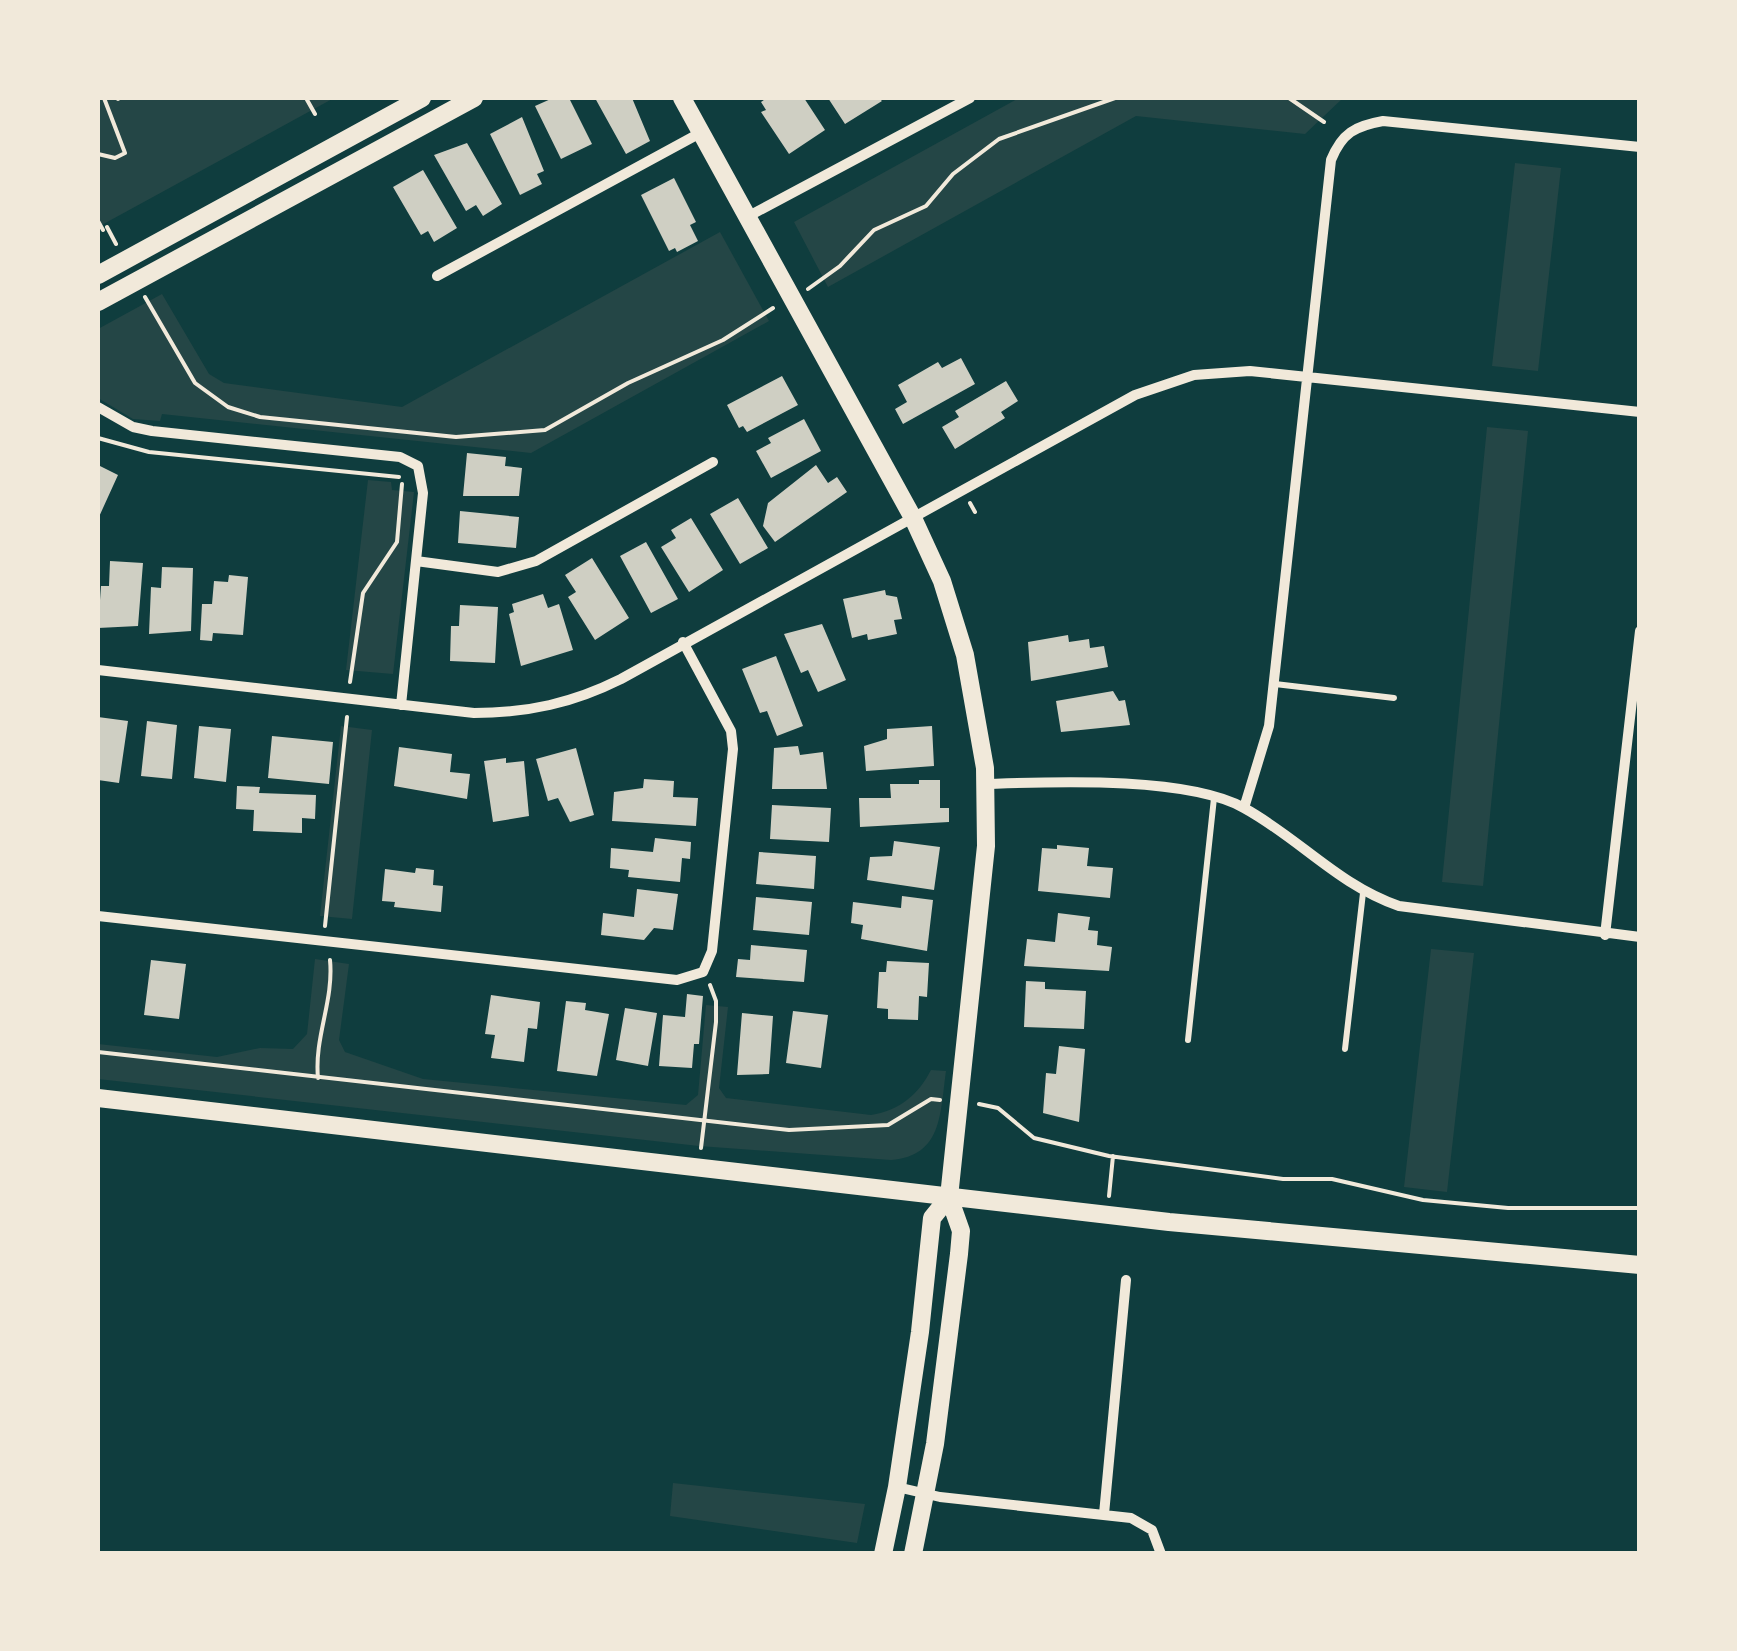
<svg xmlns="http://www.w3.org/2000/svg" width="1737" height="1651" font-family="Poppins,sans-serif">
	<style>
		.green { fill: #244646 }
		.building { fill: #cfcfc3 }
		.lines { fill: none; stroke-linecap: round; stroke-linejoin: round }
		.path { stroke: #f1e9da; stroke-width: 4 }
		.service { stroke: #f1e9da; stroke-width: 6 }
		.minor { stroke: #f1e9da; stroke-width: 10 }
		.tertiary { stroke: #f1e9da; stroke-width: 18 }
		.secondary { stroke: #f1e9da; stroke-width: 18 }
	</style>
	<rect width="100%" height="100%" fill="#0f3d3e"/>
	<path class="green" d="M98,98H334L98,227Z
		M1019,98H1343L1305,134L1136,116L828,287L794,222Z
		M1515,163L1561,168L1538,371L1492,366Z
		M720,232L769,321L531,453L162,414L160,421L133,419L98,398V329L162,294L209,374L224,383L402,407Z
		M1487,427L1528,431L1483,886L1442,882Z
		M368,480L391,482L392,490L414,492L393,674L346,670Z
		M341,726L372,730L352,919L320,916Z
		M1431,949L1474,953L1447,1192L1404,1187Z
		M315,959L349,964L339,1040L345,1052L423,1079L686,1105L698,1095L706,1005L728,1007L719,1088L726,1098L871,1115C900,1110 918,1095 931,1070L946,1071C940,1112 943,1156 891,1160L699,1146L98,1079V1044L217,1057L260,1048L293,1049L307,1034Z
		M673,1483L865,1504L857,1543L670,1516Z"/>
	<path class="building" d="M553,98H569L592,144L561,159L535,106Z
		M595,98H632L650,141L626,154Z
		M767,98H804L825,130L789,154L761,112L766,110L761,102Z
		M828,98H879L882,101L845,124Z
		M522,117L544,171L537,174L542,184L520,195L490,134Z
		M467,143L502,204L483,216L476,205L466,211L434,155Z
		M423,170L457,228L434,242L428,231L421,235L393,187Z
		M674,178L696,222L690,225L698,241L677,252L675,248L669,251L641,195Z
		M961,358L975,384L903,424L895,409L907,402L898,385L938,362L942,368Z
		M782,376L798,405L747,432L743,426L739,428L727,405Z
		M1006,381L1018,401L1001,412L1005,418L955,449L942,427L959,417L955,411Z
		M804,419L821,451L771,478L756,451L771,443L768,438Z
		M467,453L506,457L505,466L522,468L519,496H463Z
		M98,465L118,475L98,519Z
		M816,465L828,483L837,477L847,492L775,542L763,526L768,503Z
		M738,498L768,548L740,564L710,514Z
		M460,511L519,517L516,548L458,543Z
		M691,518L723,570L689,592L661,547L676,538L671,530Z
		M646,542L678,599L651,613L620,556Z
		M592,558L629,618L595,640L568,597L576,592L565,575Z
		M110,561L143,563L138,626L98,628L101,586H109Z
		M162,567L193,568L191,631L149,634L151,587L161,588Z
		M229,575L248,577L243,635L213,633L212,641L200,640L202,604H212L214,581L228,582Z
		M885,590L886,595L897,597L902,619L894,620L897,634L868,640L867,634L852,638L843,599Z
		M543,594L548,608L559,604L573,650L521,666L509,614L514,612L512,604Z
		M460,605L498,607L495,663L450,661L451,626H459Z
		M822,624L846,680L818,692L808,670L801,673L784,634Z
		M1068,635L1069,642L1089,639L1090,648L1104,646L1108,667L1031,681L1028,642Z
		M776,656L803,726L777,736L767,711L760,713L742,669Z
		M1113,691L1119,701L1125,700L1130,725L1061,732L1056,701Z
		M98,717L128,721L119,783L98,780Z
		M147,721L177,725L172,779L141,776Z
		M199,726L231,729L226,782L194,778Z
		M932,726L934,766L866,771L864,746L887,739V729Z
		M272,736L333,742L329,784L268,778Z
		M798,746L800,755L823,752L827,789H772L774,748Z
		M399,747L452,754L450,772L470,774L467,799L394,786Z
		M576,748L594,815L570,822L558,798L548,801L536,759Z
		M506,758V763L524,761L529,816L493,822L484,761Z
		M644,779L674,781L673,797L698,798L696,826L612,821L614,792L643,788Z
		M919,780H940V808H949V822L860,827L859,798H891L890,784H919Z
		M237,786L260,787L259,793L316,795L315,819L302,818V833L253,831L254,810L236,809Z
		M772,805L831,808L829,842L770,839Z
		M655,838L691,842L690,859L682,858L680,882L628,877L629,870L610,868L611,848L653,852Z
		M894,841L940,847L934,890L867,880L870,857L892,856Z
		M1057,845L1089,848L1087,866L1113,868L1110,898L1038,891L1042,848L1057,849Z
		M759,852L816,856L814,889L756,884Z
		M416,868L434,870L433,885L443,886L441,912L394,907L395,902L382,901L385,869L415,873Z
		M637,889L678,894L673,930L654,928L644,940L601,935L603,913L634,917Z
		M902,896L933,900L927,951L861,939L863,925L851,923L853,902L901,908Z
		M756,897L812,902L809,935L753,930Z
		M1058,913L1090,917L1088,930L1098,931L1097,945L1112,947L1109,971L1024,966L1027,939L1055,942Z
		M751,945L807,950L804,982L736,977L738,959L750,960Z
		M151,960L186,964L179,1019L144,1015Z
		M887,961L929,963L927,997L919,996L918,1020L888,1019V1009L877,1008L879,972H886Z
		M1026,981L1045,982V989L1086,991L1084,1029L1024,1027Z
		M687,994L703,996L699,1044H694L692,1068L659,1066L663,1015L685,1017Z
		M491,995L540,1002L537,1029L528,1028L524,1062L491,1058L495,1035L485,1034Z
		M566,1001L586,1003L585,1010L609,1014L597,1076L557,1071Z
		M625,1008L657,1013L648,1066L616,1060Z
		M793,1011L828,1015L821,1068L786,1063Z
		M742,1013L773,1016L769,1074L737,1075Z
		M1059,1046L1085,1049L1079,1122L1043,1113L1046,1073L1056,1074Z"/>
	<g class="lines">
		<path class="path" d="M118,98V99
			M306,98L315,114
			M1289,98L1324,122
			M98,154L115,158L125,153L104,98
			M98,221L103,230
			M107,227L116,244
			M808,289L840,266L874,230L926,206L953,174L999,139L1115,98
			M145,297L195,383L228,407L260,417L456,437L545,430L628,383L723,340L773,308
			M98,438L149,452L399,477
			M970,503L975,512
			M350,682L363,593L397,542L402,484
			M325,926L347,717
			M98,1052L789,1130L888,1125L931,1099L940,1100
			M318,1078C314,1037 334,1001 330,960
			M979,1104L998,1108L1034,1138L1109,1156L1283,1179H1332L1423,1200L1508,1208H1640
			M701,1148L716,1022V1001L710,985
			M1109,1196L1113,1156"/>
		<path class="service" d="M1275,684L1394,698
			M1188,1040L1214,798
			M1345,1049L1363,893"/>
		<path class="minor" d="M747,217L970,98
			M437,276L702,132
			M98,407L133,427L152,431L400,457L418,466L423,493L401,705
			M416,561L498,572L536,561L713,462
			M98,670L474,713C528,713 573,703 621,679L1135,395L1194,375L1250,371L1640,412
			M986,784C1052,782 1186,776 1244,808C1299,838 1338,885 1399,906L1640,937
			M1244,808L1269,726L1331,160C1342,133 1355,126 1383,121L1640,147
			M98,916L677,980L703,972L712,951L733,749L731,731L683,642
			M1605,935L1640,631
			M897,1487L940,1497L1131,1518L1152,1530L1161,1554
			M1104,1514L1126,1280"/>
		<path class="tertiary" d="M682,98L913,518L942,581L965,655L985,768L986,846L949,1197L961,1231L959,1254L935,1444L913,1554
			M98,275L422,98
			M98,302L474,98
			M883,1554L897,1487L920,1332L932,1218L949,1197"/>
		<path class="secondary" d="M98,1098L1169,1222L1640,1265"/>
	</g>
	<rect width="1737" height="1651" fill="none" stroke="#f1e9da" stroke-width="200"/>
</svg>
